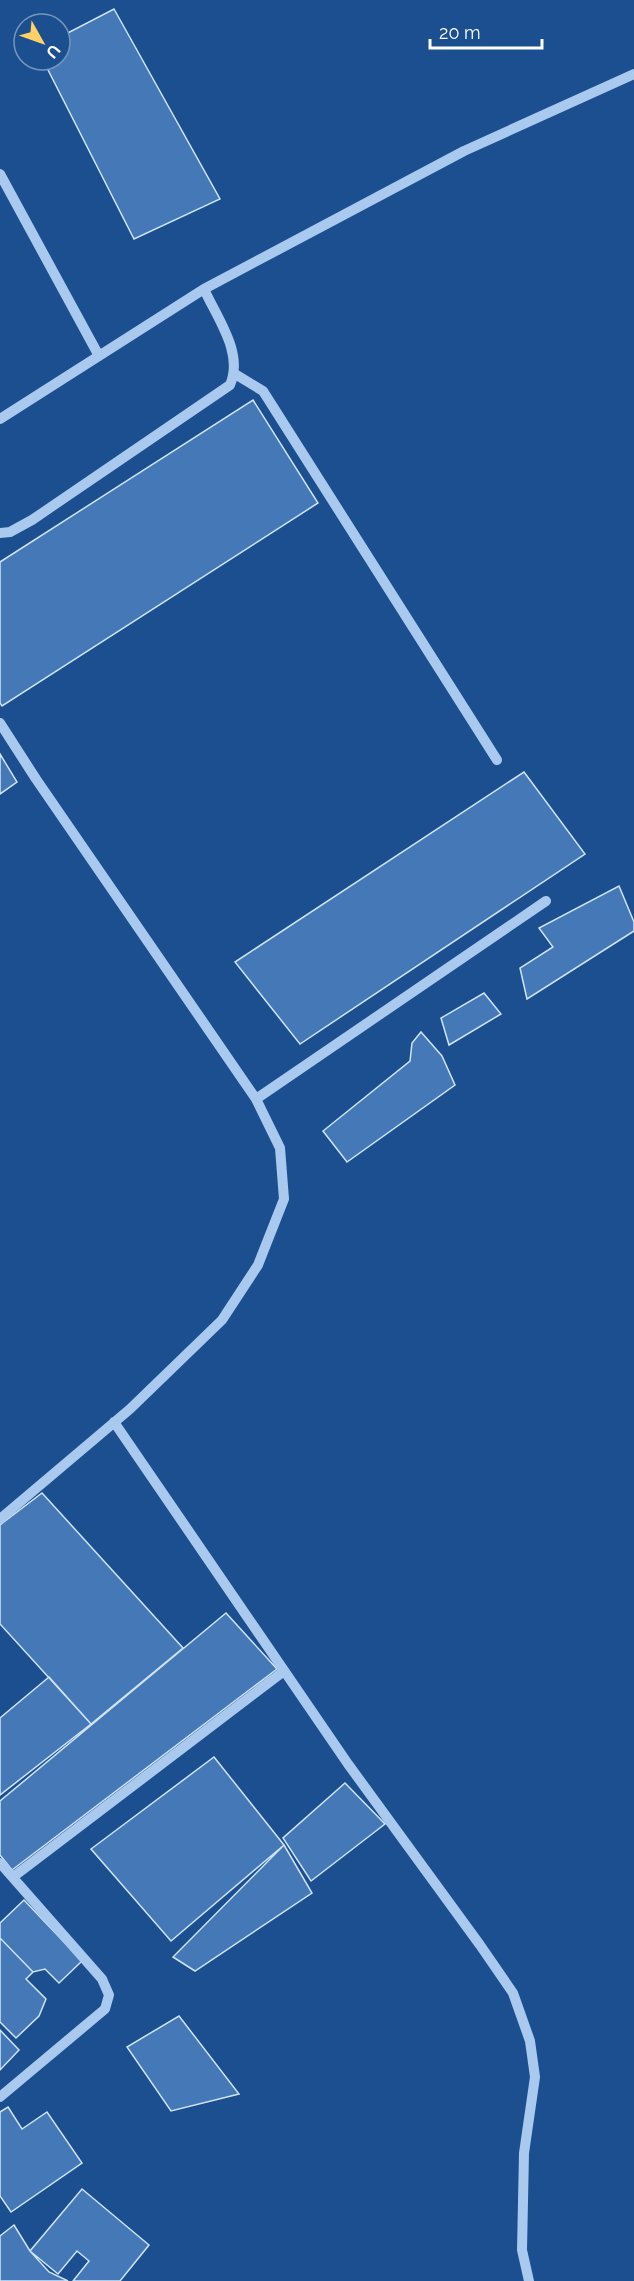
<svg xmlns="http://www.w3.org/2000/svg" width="634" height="2281" font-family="Raleway,sans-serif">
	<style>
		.building { fill: #4478b7; stroke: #cfe3fa; stroke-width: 1.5 }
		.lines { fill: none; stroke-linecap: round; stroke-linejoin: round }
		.minor { stroke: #a9c9ee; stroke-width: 10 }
	</style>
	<rect width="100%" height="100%" fill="#1b4f8f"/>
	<path class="building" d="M114,9L220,199L134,239L43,60H60V37Z
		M253,400L318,503L2,706L0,703V562Z
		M0,754L17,782L0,794Z
		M524,772L585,854L300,1044L235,962Z
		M619,886L634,922V931L527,999L520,968L553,947L539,928Z
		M484,993L501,1014L449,1045L441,1018Z
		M421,1032L442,1056L455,1085L347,1162L323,1131L410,1061L412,1043Z
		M42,1493L183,1648L91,1724L0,1624V1525Z
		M226,1613L277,1669L12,1870L0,1855V1801Z
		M49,1677L91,1724L0,1795V1718Z
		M214,1757L284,1845L171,1941L91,1849Z
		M345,1783L385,1824L311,1881L283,1838Z
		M284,1845L312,1893L195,1971L173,1957Z
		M24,1900L82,1961L59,1983L45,1969L33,1972L0,1938V1923Z
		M0,1938L33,1972L26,1979L46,1999L39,2016L16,2038L0,2022Z
		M179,2016L239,2094L171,2111L127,2047Z
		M0,2030L19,2050L0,2070Z
		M8,2107L22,2129L47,2112L82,2163L11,2212L0,2196V2112Z
		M82,2189L149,2245L120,2281H73L89,2261L77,2251L58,2274L30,2251Z
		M14,2225L30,2251L49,2272L68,2281H0V2236Z"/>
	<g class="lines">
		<path class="minor" d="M0,174L99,356
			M235,374L263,391L497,760
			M0,419L204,289L464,151L634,74
			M0,533L10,532L32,520L230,385C244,353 217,318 204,289
			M0,723L36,779L256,1099L280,1148L284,1199L258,1265L222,1320L130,1409L0,1519
			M256,1099L546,901
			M114,1422L348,1764L480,1945L513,1993L530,2041L535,2077L524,2153L522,2250L529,2281
			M0,1863L102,1979L109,1995L105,2009L0,2097
			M13,1877L284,1671"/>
	</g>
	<g transform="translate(42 42) rotate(130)"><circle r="28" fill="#1b4f8f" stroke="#7695bc" stroke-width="1.5"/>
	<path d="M0-4.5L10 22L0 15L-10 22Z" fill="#ffd166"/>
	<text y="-9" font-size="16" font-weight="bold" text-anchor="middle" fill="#ffffff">U</text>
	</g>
	<path d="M430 39v9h112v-9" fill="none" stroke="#ffffff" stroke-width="3"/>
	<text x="439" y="39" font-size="18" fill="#ffffff" stroke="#1b4f8f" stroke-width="4.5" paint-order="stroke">20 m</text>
</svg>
